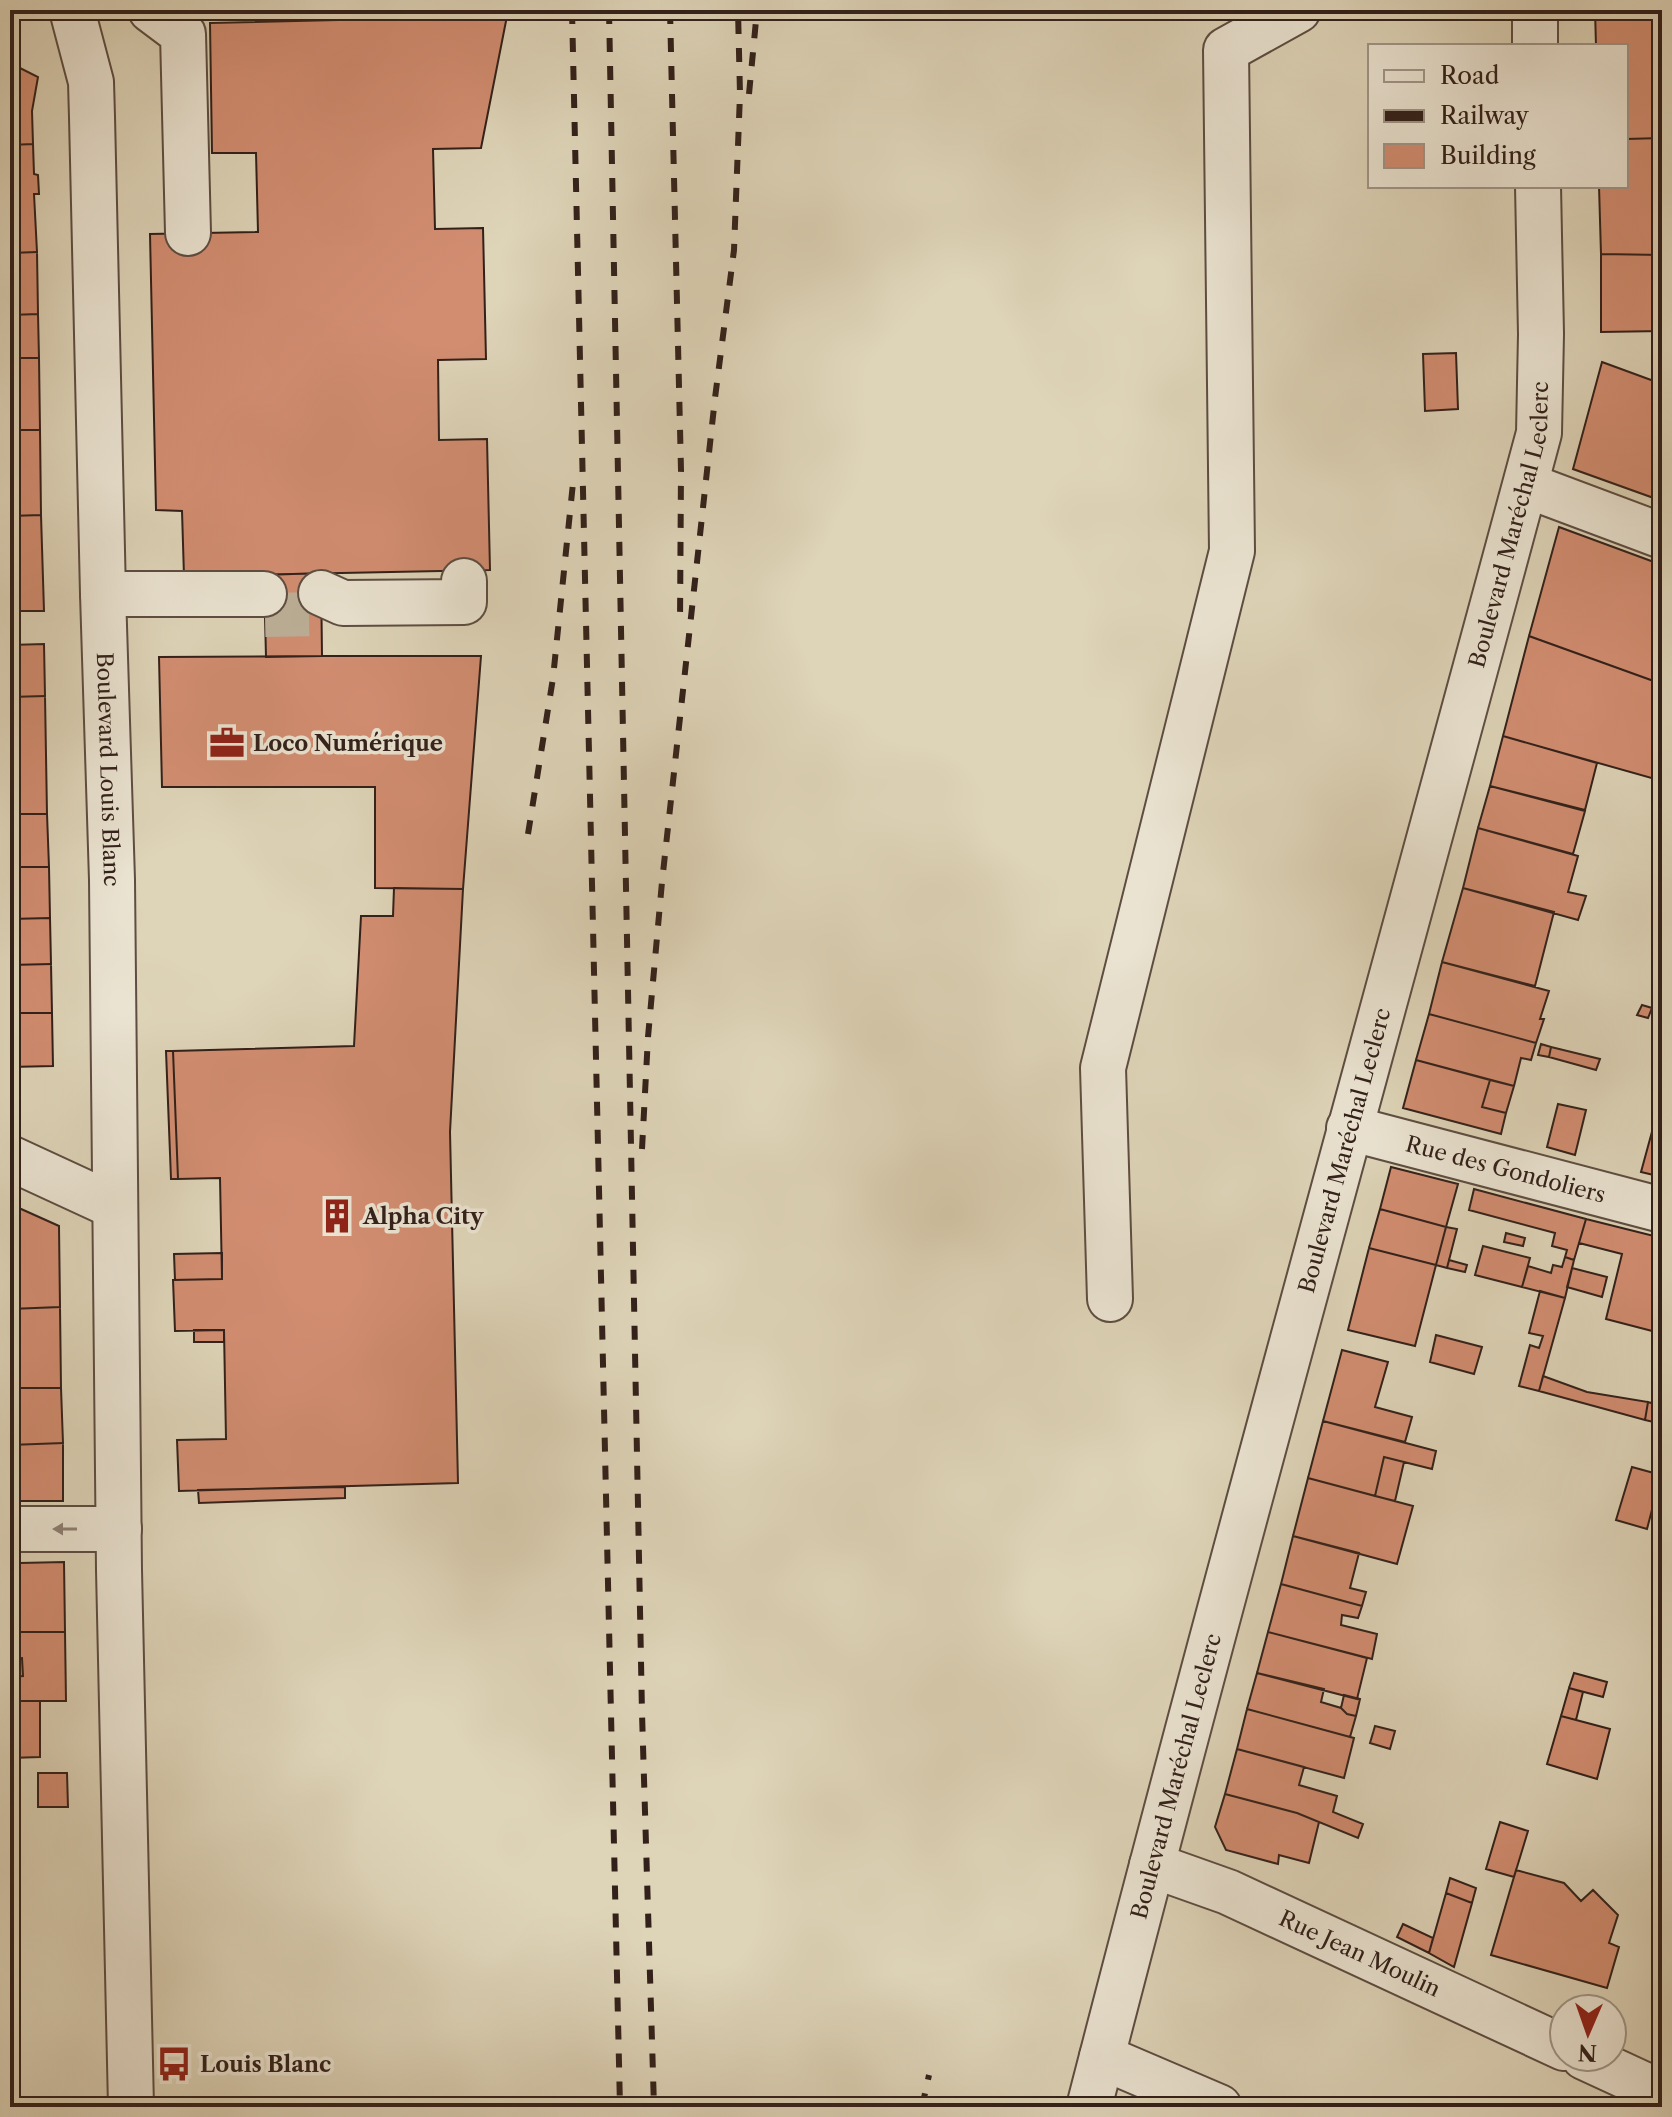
<svg xmlns="http://www.w3.org/2000/svg" width="1672" height="2117" font-family="'Libre Caslon Text',serif">
	<style>
		.building { fill: #d28d71; stroke: #32201a; stroke-width: 2 }
		.lines { fill: none; stroke-linecap: round; stroke-linejoin: round }
		.minor-tunnel { stroke: #bcb098; stroke-width: 44; stroke-dasharray: 44 22; stroke-linecap: butt }
		.minor-casing { stroke: #5d4d42; stroke-width: 48 }
		.minor { stroke: #eae3d1; stroke-width: 44 }
		.rail { stroke: #32201a; stroke-width: 6; stroke-dasharray: 14 14; stroke-linecap: butt }
		.oneway { fill: #8e8276 }
		.labels { text-anchor: middle; stroke-width: 7; stroke-linejoin: round; paint-order: stroke }
		.street-label { font-size: 22px; fill: #32201a; stroke: #eae3d1 }
		.poi-label { font-size: 22px; font-weight: bold; fill: #32201a; stroke: #eae3d1; text-anchor: start }
	</style>
	<rect width="100%" height="100%" fill="#ded4b8"/>
	<filter id="stains"><feTurbulence type="fractalNoise" baseFrequency=".0025" numOctaves="4"/><feColorMatrix values="0 0 0 0 .2 0 0 0 0 .09 0 0 0 0 .02 0 0 0 .5 -.17"/></filter>
	<radialGradient id="worn" r=".72"><stop offset=".6" stop-color="#630" stop-opacity="0"/><stop offset="1" stop-color="#630" stop-opacity=".3"/></radialGradient>
	<path class="building" d="M1595,10H1662V138L1626,139V46H1596Z
		M507,16L481,148L433,149L435,229L483,228L486,359L438,360L439,440L487,439L490,570L184,576L182,511L156,510L150,234L258,232L256,153H212L210,23Z
		M10,63L38,77L32,111L33,144L10,145Z
		M1662,138V255L1601,254L1599,186H1626V139Z
		M33,144L34,174L38,175L39,194H34L37,252L10,253V145Z
		M37,252L38,314L10,315V253Z
		M1601,254L1662,255V331L1601,332Z
		M38,314L39,358H10V315Z
		M1456,353L1458,409L1425,411L1423,354Z
		M10,358H39L40,430H10Z
		M1602,362L1662,384V501L1573,469Z
		M10,430H40L41,515L10,516Z
		M41,515L44,611H10V516Z
		M1559,527L1662,565V684L1529,636Z
		M321,573L322,656L266,657L264,575Z
		M1529,636L1662,684V781L1503,736Z
		M44,644L45,696L10,697V645Z
		M322,656H481L463,889L375,888V787H162L159,657Z
		M45,696L47,814H10V697Z
		M1503,736L1597,763L1585,810L1490,786Z
		M1490,786L1585,811L1573,854L1478,828Z
		M10,814H47L49,867H10Z
		M1478,828L1578,856L1568,892L1586,896L1578,920L1463,888Z
		M10,867H49L50,918L10,919Z
		M394,888L463,889L450,1132L458,1483L179,1491L177,1440L226,1439L224,1330L175,1331L173,1280L222,1279L220,1178L178,1179L173,1051L354,1046L361,916H393Z
		M1463,888L1554,912L1535,986L1442,962Z
		M50,918L51,964L10,965V919Z
		M1442,962L1549,991L1540,1019H1544L1536,1043L1429,1014Z
		M51,964L52,1013H10V965Z
		M1642,1005L1652,1008L1648,1018L1637,1015Z
		M10,1013H52L53,1066L10,1067Z
		M1429,1014L1536,1043L1531,1060L1521,1058L1514,1086L1416,1060Z
		M1541,1044L1551,1047L1549,1057L1538,1055Z
		M1551,1047L1600,1059L1596,1070L1549,1057Z
		M166,1051H173L178,1179H171Z
		M1416,1060L1490,1080L1482,1107L1506,1113L1501,1134L1403,1108Z
		M1490,1080L1514,1086L1506,1113L1482,1107Z
		M1558,1104L1586,1110L1575,1155L1547,1147Z
		M1659,1106L1662,1107V1177L1641,1172Z
		M1391,1167L1458,1184L1446,1227L1380,1209Z
		M1474,1189L1586,1219L1574,1260L1565,1257L1567,1250L1552,1246L1555,1233L1469,1210Z
		M10,1204L59,1226L60,1307L10,1309Z
		M1380,1209L1446,1227L1436,1265L1369,1248Z
		M1586,1219L1662,1238V1309L1656,1332L1606,1319L1622,1254L1579,1243Z
		M1446,1227L1457,1229L1447,1268L1436,1265Z
		M1506,1233L1525,1238L1523,1246L1504,1242Z
		M1483,1246L1530,1258L1522,1287L1475,1275Z
		M1369,1248L1436,1265L1415,1346L1348,1330Z
		M222,1253V1279L175,1280L174,1254Z
		M1565,1257L1574,1260L1565,1298L1522,1287L1528,1266L1551,1273L1553,1265L1562,1267Z
		M1449,1260L1467,1265L1465,1272L1447,1268Z
		M1572,1268L1607,1277L1602,1297L1567,1287Z
		M1540,1291L1565,1298L1539,1391L1519,1386L1530,1345L1539,1348L1543,1336L1529,1333Z
		M60,1307L61,1388H10V1309Z
		M194,1330H224V1342H194Z
		M1436,1335L1482,1347L1474,1374L1430,1362Z
		M1342,1350L1388,1362L1375,1407L1412,1417L1405,1442L1323,1421Z
		M1543,1376L1587,1392L1648,1402L1645,1420L1539,1391Z
		M10,1388H61L63,1443L10,1445Z
		M1648,1402L1662,1406V1424L1645,1420Z
		M1323,1421L1436,1451L1432,1469L1384,1457L1375,1496L1308,1478Z
		M63,1443V1501H10V1445Z
		M1384,1457L1404,1462L1395,1501L1375,1496Z
		M1632,1467L1661,1475L1647,1529L1616,1520Z
		M1308,1478L1413,1506L1397,1564L1293,1536Z
		M345,1487V1498L199,1503L198,1490Z
		M1293,1536L1359,1553L1350,1588L1366,1592L1362,1606L1281,1584Z
		M64,1562L65,1632H10V1601L19,1600L20,1563Z
		M10,1563H20L19,1600L10,1601Z
		M1281,1584L1362,1606L1358,1618L1342,1615L1341,1625L1377,1634L1372,1659L1268,1632Z
		M10,1632H65L66,1701H10V1677L23,1676L22,1658L10,1659Z
		M1268,1632L1367,1658L1357,1699L1257,1673Z
		M22,1658L23,1676L10,1677V1659Z
		M1257,1673L1324,1689L1321,1702L1341,1708L1347,1714L1356,1716L1350,1737L1247,1709Z
		M1574,1673L1607,1682L1603,1697L1569,1688Z
		M1569,1688L1583,1692L1576,1720L1561,1716Z
		M1344,1695L1360,1699L1356,1716L1347,1714L1341,1708Z
		M10,1701H40V1757L10,1758Z
		M1247,1709L1354,1738L1344,1778L1237,1749Z
		M1561,1716L1610,1729L1597,1779L1547,1764Z
		M1375,1726L1395,1731L1390,1749L1370,1743Z
		M1237,1749L1304,1767L1299,1785L1337,1796L1333,1812L1363,1824L1358,1838L1297,1813L1225,1794Z
		M38,1773H67L68,1807H38Z
		M1225,1794L1297,1813L1319,1822L1309,1863L1279,1855L1278,1864L1226,1850L1215,1827Z
		M1500,1822L1528,1831L1514,1877L1486,1869Z
		M1516,1870L1564,1883L1581,1901L1593,1890L1618,1915L1609,1943L1619,1947L1607,1988L1491,1955Z
		M1450,1878L1476,1888L1472,1903L1446,1893Z
		M1446,1893L1472,1903L1454,1967L1429,1953Z
		M1403,1924L1433,1938L1429,1953L1397,1937Z"/>
	<g class="lines">
		<path class="minor-tunnel" d="M265,615L321,614"/>
		<g class="minor-casing">
			<g id="minor">
				<path id="s1" d="M72,10L91,82L92,117L103,594L112,880L119,1570L131,2107"/>
				<path d="M151,10L183,34L188,233"/>
				<path d="M1535,10V46"/>
				<path d="M1526,485L1662,536"/>
				<path d="M321,593L343,603L464,602V581"/>
				<path d="M103,594H264"/>
				<path id="s2" d="M1349,1128L1662,1210"/>
				<path d="M10,1158L114,1206"/>
				<path d="M1110,1299L1103,1068L1232,551L1226,50L1298,10"/>
				<path d="M10,1529H119"/>
				<path id="s3" d="M1152,1865L1228,1892L1564,2048"/>
				<path d="M1102,2057L1219,2107"/>
				<path d="M1584,2057L1662,2093"/>
				<path id="s4" d="M1089,2107C1233,1548 1389,991 1539,433L1541,334L1538,186"/>
			</g>
		</g>
		<use href="#minor" class="minor"/>
		<path class="rail" d="M572,10L620,2107
			M609,10L642,1713L654,2107
			M670,10L681,470L680,623
			M749,94L757,10
			M528,834L553,678L573,483
			M642,1149L648,1037L662,882L715,398L734,250L740,94L738,10
			M922,2107L929,2075"/>
	</g>
	<defs><path id="oneway-solid" d="M-6-.8H1V-3.2L6.5 0L1 3.2V.8H-6Z" transform="scale(2)"/></defs>
	<use class="oneway" href="#oneway-solid" transform="translate(65 1529) rotate(-180)"/>
	<defs>
		<g id="office-bare" transform="scale(2.76)"><path d="M-6-3h4V-5.5h4V-3h4V5H-6ZM-1-4.5V-3h2v-1.5ZM-6 0V1H6V0Z" fill="#8f2418" stroke="#eae3d1" stroke-width="2.5" paint-order="stroke"/></g>
		<g id="building-bare" transform="scale(2.76)"><path d="M-4-6H4V6H1V3H-1V6H-4ZM-2.5-4.3h1.7v1.8h-1.7ZM.8-4.3h1.7v1.8H.8ZM-2.5-1h1.7V.8h-1.7ZM.8-1h1.7V.8H.8Z" fill="#8f2418" stroke="#eae3d1" stroke-width="2.5" paint-order="stroke"/></g>
		<g id="bus-bare" transform="scale(2.76)"><path d="M-5-6H5V4H4V6H2V4H-2V6H-4V4H-5ZM-3.5-4V0h7V-4ZM-3.5 1.2v1.5H-2V1.2ZM2 1.2v1.5H3.5V1.2Z" fill="#8f2418" stroke="#eae3d1" stroke-width="2.5" paint-order="stroke"/></g>
	</defs>
	<g fill-rule="evenodd">
		<use href="#office-bare" x="227" y="743"/>
		<use href="#building-bare" x="337" y="1216"/>
		<use href="#bus-bare" x="174" y="2064"/>
	</g>
	<g class="labels">
		<g class="street-label">
			<text dy="8" stroke="none"><textPath href="#s4" startOffset="1638">Boulevard Maréchal Leclerc</textPath></text>
			<text dy="8" stroke="none"><textPath href="#s1" startOffset="762">Boulevard Louis Blanc</textPath></text>
			<text dy="8" stroke="none"><textPath href="#s4" startOffset="990">Boulevard Maréchal Leclerc</textPath></text>
			<text dy="8" stroke="none"><textPath href="#s2" startOffset="162">Rue des Gondoliers</textPath></text>
			<text dy="8" stroke="none"><textPath href="#s4" startOffset="342">Boulevard Maréchal Leclerc</textPath></text>
			<text dy="8" stroke="none"><textPath href="#s3" startOffset="226">Rue Jean Moulin</textPath></text>
		</g>
		<g class="poi-label">
			<text x="253" y="751">Loco Numérique</text>
			<text x="363" y="1224">Alpha City</text>
			<text x="200" y="2072">Louis Blanc</text>
		</g>
	</g>
	<rect width="1672" height="2117" fill="none" stroke="#ded4b8" stroke-width="40"/>
	<rect x="12" y="12" width="1648" height="2093" fill="none" stroke="#32201a" stroke-width="4"/>
	<rect x="20" y="20" width="1632" height="2077" fill="none" stroke="#32201a" stroke-width="2"/>
	<rect x="1368" y="44" width="260" height="144" fill="#eae3d1" stroke="#a09588" stroke-width="2"/>
	<rect x="1384" y="70" width="40" height="12" fill="#eae3d1" stroke="#a09588" stroke-width="2"/>
	<text x="1440" y="84" font-size="24" fill="#32201a">Road</text>
	<rect x="1384" y="110" width="40" height="12" fill="#32201a" stroke="#a09588" stroke-width="2"/>
	<text x="1440" y="124" font-size="24" fill="#32201a">Railway</text>
	<rect x="1384" y="144" width="40" height="24" fill="#d28d71" stroke="#a09588" stroke-width="2"/>
	<text x="1440" y="164" font-size="24" fill="#32201a">Building</text>
	<g transform="translate(1588 2033) rotate(182)"><circle r="38" fill="#eae3d1" stroke="#a09588" stroke-width="2"/>
	<path d="M0-6L14 30L0 20L-14 30Z" fill="#8f2418"/>
	<text y="-12" font-size="22" font-weight="bold" text-anchor="middle" fill="#32201a">N</text>
	</g>
	<rect width="100%" height="100%" filter="url(#stains)"/>
	<rect width="100%" height="100%" fill="url(#worn)"/>
</svg>
